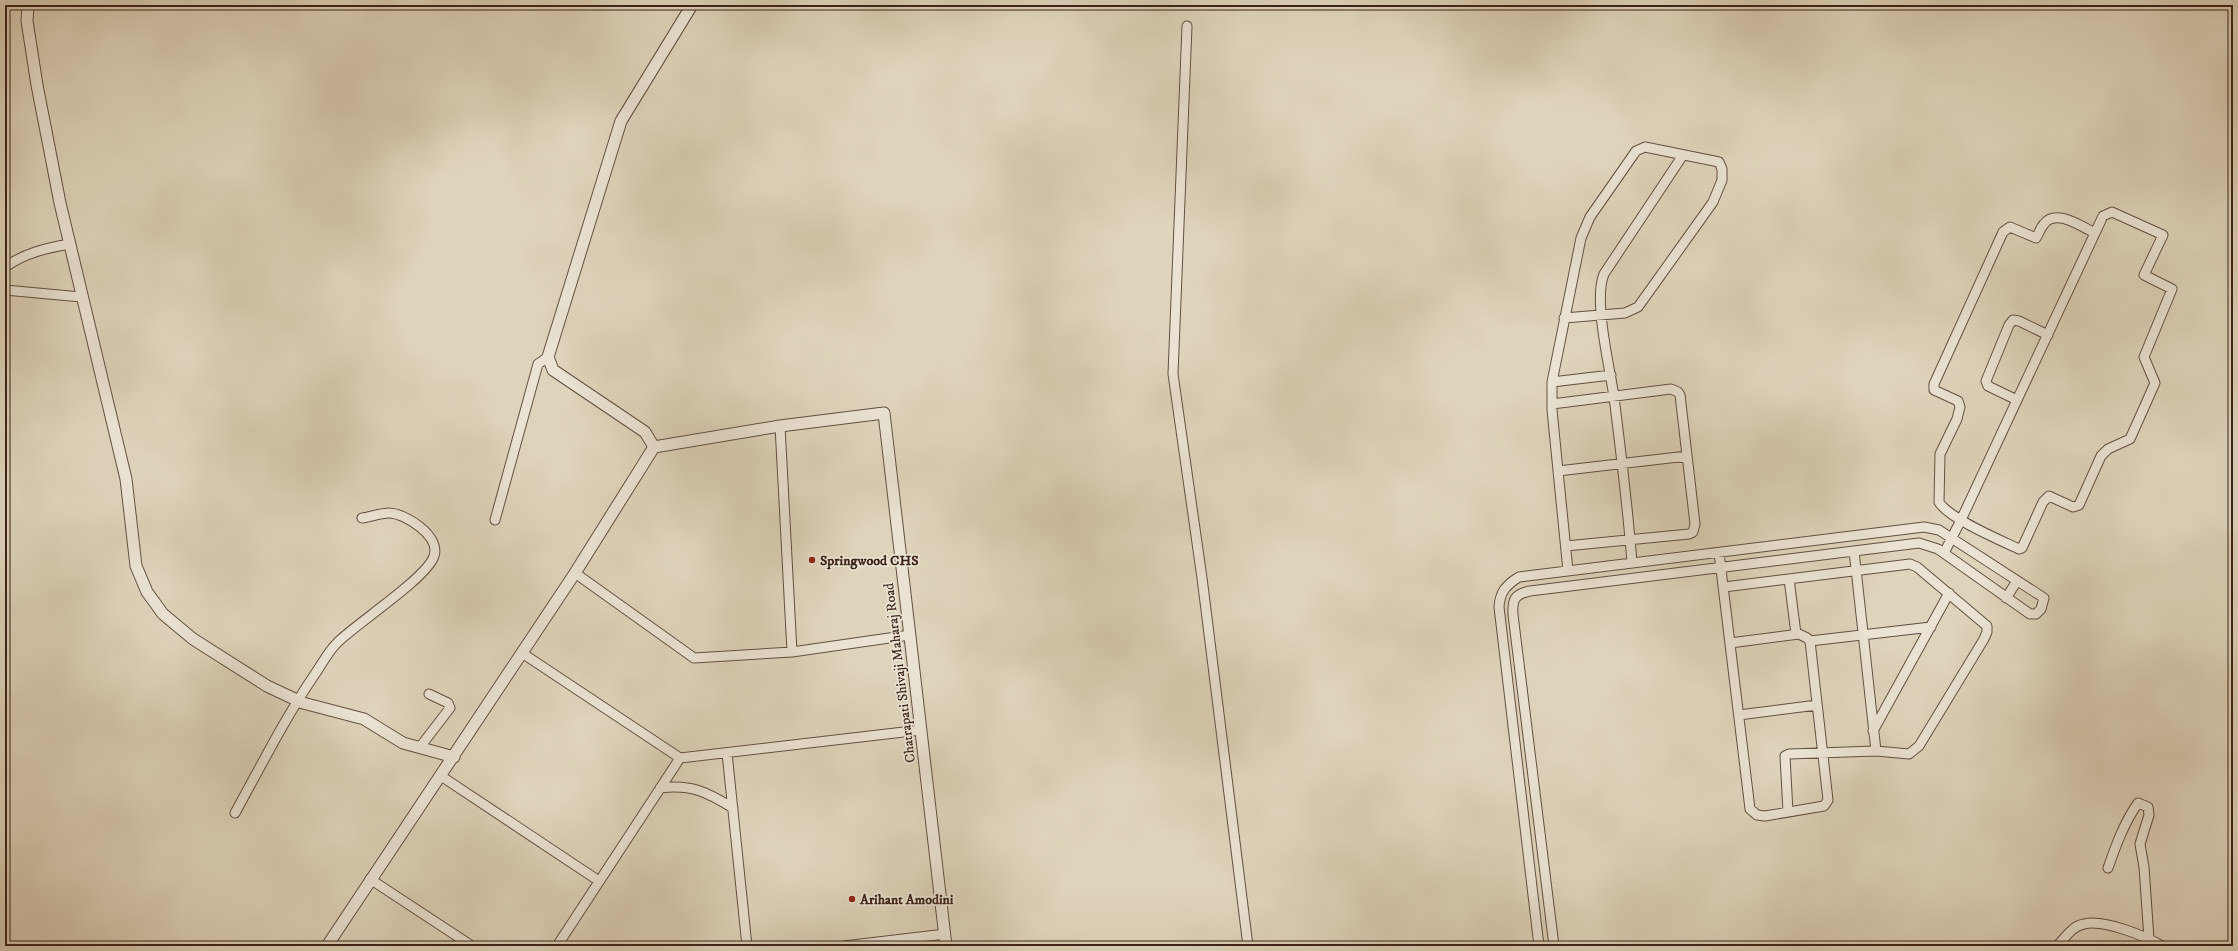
<svg xmlns="http://www.w3.org/2000/svg" width="2238" height="951" font-family="'IM FELL DW Pica',serif">
	<style>
		.lines { fill: none; stroke-linecap: round; stroke-linejoin: round }
		.minor-casing { stroke: #644f42; stroke-width: 11 }
		.tertiary-casing { stroke: #644f42; stroke-width: 13 }
		.minor { stroke: #eae3d3; stroke-width: 9 }
		.tertiary { stroke: #eae3d3; stroke-width: 11 }
		.poi-dot { fill: #8f2418; stroke: #eae3d3; stroke-width: 1.5 }
		.labels { text-anchor: middle; stroke-width: 3.5; stroke-linejoin: round; paint-order: stroke }
		.poi-label { font-size: 14px; font-weight: bold; fill: #3b2319; stroke: #eae3d3; text-anchor: start }
		.street-label { font-size: 14px; fill: #3b2319; stroke: #eae3d3 }
	</style>
	<rect width="100%" height="100%" fill="#ded4bb"/>
	<filter id="stains"><feTurbulence type="fractalNoise" baseFrequency=".005" numOctaves="4"/><feColorMatrix values="0 0 0 0 .2 0 0 0 0 .09 0 0 0 0 .02 0 0 0 .5 -.17"/></filter>
	<radialGradient id="worn" r=".72"><stop offset=".6" stop-color="#630" stop-opacity="0"/><stop offset="1" stop-color="#630" stop-opacity=".3"/></radialGradient>
	<g class="lines">
		<g class="minor-casing">
			<path id="minor" d="M1187,26L1173,374L1202,578L1248,946
				M5,267C25,253 46,248 70,244
				M5,290L81,297
				M1564,318L1625,313L1638,307L1713,202L1722,180V169L1719,162L1645,147L1636,151L1590,217L1581,238L1552,382V410L1568,571
				M1552,382L1611,375
				M2017,400L1988,386L1986,381L2009,325L2013,320L2019,321L2048,335
				M1552,404L1671,389L1678,392L1680,395L1695,524L1693,532L1689,534L1566,546
				M780,426L792,652
				M1558,471L1687,456
				M495,520L538,364L548,357
				M1854,551L1876,751
				M1719,553L1750,809L1757,815L1765,816L1824,806L1828,800L1810,641L1807,638L1799,634L1730,643
				M1944,553L1961,520L2103,216L2112,212L2163,235L2144,275L2172,289L2144,357L2155,383L2130,439L2108,449L2101,456L2079,505L2073,507L2049,496L2043,502L2022,548L2019,549C2000,540 1948,518 1939,502L1940,454L1957,419L1960,407L1958,401L1934,390V384L2003,232L2010,227L2036,238C2039,234 2040,228 2044,224C2056,208 2082,227 2095,233
				M1632,563C1628,508 1621,453 1614,397C1610,368 1593,300 1604,274L1683,155
				M575,573L694,658L792,652L910,635
				M1789,579L1796,634
				M1724,587L1910,564L1917,567L1987,626V632L1984,639L1919,746L1909,754L1876,751L1789,754L1785,756L1788,812
				M2006,598L2017,581
				M1810,641L1931,627
				M522,653L680,758
				M1739,715L1817,705
				M1873,731L1949,593
				M420,747L450,708L448,703L429,694
				M727,753L747,946
				M441,776L599,881
				M660,788C691,784 707,792 733,808
				M235,813C261,766 285,718 315,674C322,664 329,650 338,642C357,623 427,578 434,556C441,536 405,513 389,513C380,513 370,517 362,518
				M2108,868C2116,845 2124,823 2138,803L2148,807L2149,815L2140,844L2144,867L2149,939
				M370,879L472,946
				M2058,945C2066,937 2072,926 2084,924C2104,919 2145,936 2162,946
				M557,946L680,758L921,730
				M844,946L945,934
				M1539,946L1499,607C1500,592 1506,585 1519,577L1924,527L1939,530L2044,598L2041,609L2036,614H2030L1938,549L1919,543L1530,591C1515,594 1512,599 1513,615L1554,946"/>
		</g>
		<g class="tertiary-casing">
			<path id="tertiary" d="M28,5L27,21L37,85L60,203L126,479L136,566L147,592L163,614L193,639L267,686L303,703L364,719L403,743L454,757
				M654,447L780,426L884,413L946,946
				M654,447L645,432L553,370L548,357L621,121L692,5
				M327,946L575,573L654,447"/>
		</g>
		<use href="#minor" class="minor"/>
		<use href="#tertiary" class="tertiary"/>
	</g>
	<g class="poi-dot">
		<circle cx="812" cy="560" r="4"/>
		<circle cx="852" cy="899" r="4"/>
	</g>
	<g class="labels">
		<g class="poi-label">
			<text x="820" y="565">Springwood CHS</text>
			<text x="860" y="904">Arihant Amodini</text>
		</g>
		<g class="street-label">
			<text transform="translate(899 673) rotate(-97)" y="5">Chatrapati Shivaji Maharaj Road</text>
		</g>
	</g>
	<rect width="2238" height="951" fill="none" stroke="#ded4bb" stroke-width="20"/>
	<rect x="6" y="6" width="2226" height="939" fill="none" stroke="#3b2319" stroke-width="2"/>
	<rect x="10" y="10" width="2218" height="931" fill="none" stroke="#3b2319"/>
	<rect width="100%" height="100%" filter="url(#stains)"/>
	<rect width="100%" height="100%" fill="url(#worn)"/>
</svg>
